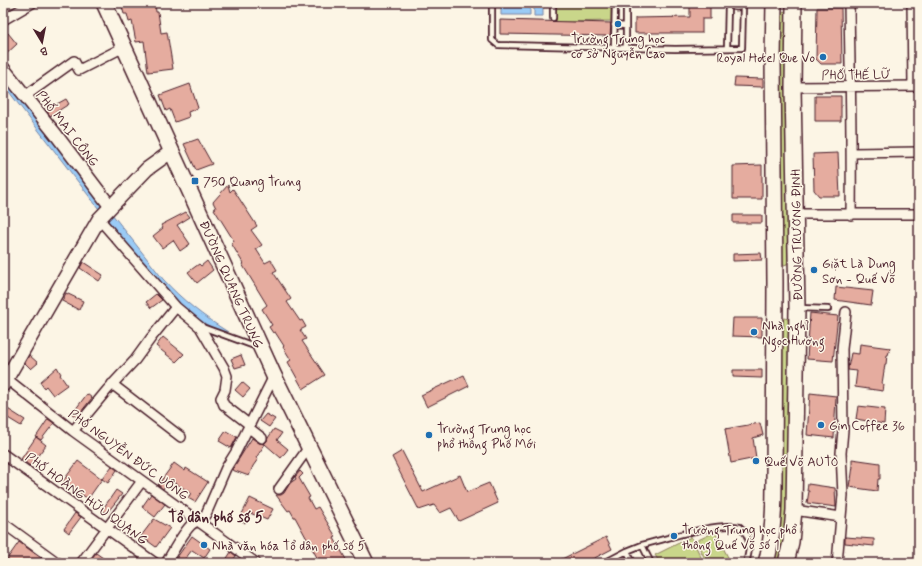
<svg xmlns="http://www.w3.org/2000/svg" width="922" height="566" font-family="Mynerve,sans-serif">
	<style>
		.green { fill: #c9d68a; stroke: #8a7a5a }
		.water { fill: #9acbf6; stroke: #7a86a5 }
		.building { fill: #e5ac9f; stroke: #4a1f2b }
		.lines { fill: none; stroke-linecap: round; stroke-linejoin: round }
		.service-casing { stroke: #4a1f2b; stroke-width: 8 }
		.minor-casing { stroke: #4a1f2b; stroke-width: 12 }
		.tertiary-casing { stroke: #4a1f2b; stroke-width: 15 }
		.secondary-casing { stroke: #4a1f2b; stroke-width: 16 }
		.primary-casing { stroke: #4a1f2b; stroke-width: 18 }
		.service { stroke: #fcf5e5; stroke-width: 4.5 }
		.minor { stroke: #fcf5e5; stroke-width: 9 }
		.tertiary { stroke: #fcf5e5; stroke-width: 12 }
		.secondary { stroke: #fcf5e5; stroke-width: 13 }
		.primary { stroke: #fcf5e5; stroke-width: 15 }
		.poi-dot { fill: #1f6fb2; stroke: #fcf5e5; stroke-width: 1.5 }
		.labels { text-anchor: middle; stroke-width: 3; stroke-linejoin: round; paint-order: stroke }
		.poi-label { font-size: 13px; fill: #4a1f2b; stroke: #fcf5e5; text-anchor: start }
		.street-label { font-size: 13px; fill: #4a1f2b; stroke: #fcf5e5 }
		.quarter-label { font-size: 15px; font-weight: bold; fill: #4a1f2b; stroke: #fcf5e5 }
	</style>
	<rect width="100%" height="100%" fill="#fcf5e5"/>
	<filter id="ink" filterUnits="userSpaceOnUse"><feTurbulence type="fractalNoise" baseFrequency=".025" numOctaves="2"/><feDisplacementMap in="SourceGraphic" scale="8" xChannelSelector="R" yChannelSelector="G"/><feConvolveMatrix kernelMatrix="1 2 1 2 8 2 1 2 1" color-interpolation-filters="sRGB"/></filter>
	<g filter="url(#ink)">
		<path class="green" d="M556,3H611V21L556,22Z
			M784,11L787,13L788,23V261L787,264L784,265H782L780,15L782,12Z
			M785,318L788,319L789,325L788,511L782,563H774L780,528L782,319Z
			M715,532L731,563H707L696,541Z
			M691,537L704,563H660L655,555Z"/>
		<path class="water" d="M501,3H530V15H501Z
			M534,3H543V16H534Z
			M3,75L163,279C182,300 204,317 228,332L222,335L184,309L157,280L105,217L3,84Z"/>
		<path class="building" d="M121,3H155L156,12H158L161,33L167,32L173,69L148,72L144,41L136,42L132,21L129,22L127,14H124Z
			M690,3H710V19H702V33H635V18L690,17Z
			M817,8H841L842,64H821L816,59Z
			M500,20L611,23L610,36L500,34Z
			M8,33L17,44L3,57V37Z
			M735,78L763,79V87L734,86Z
			M190,84L198,108L188,112L189,117L175,122L170,109L166,111L160,95Z
			M815,96H841V121H815Z
			M66,99L69,104L50,116L46,110Z
			M198,139L212,164L196,170L184,144Z
			M838,153L840,196H819L814,190L813,154Z
			M762,165V199H733V166Z
			M228,185L230,192L233,189L257,226L251,230L262,245L256,249L265,263L271,260L277,270L273,272L291,299L287,302L300,321L302,320L306,327L300,330L306,339L302,341L325,375L303,389L288,362L291,360L283,347L284,346L275,332L273,333L269,327L272,325L262,309L267,305L242,264L243,263L231,243L234,241L214,209L216,208L213,202Z
			M186,212L190,217L177,225L190,244L180,251L173,240L162,248L153,236L163,228L161,225Z
			M733,215H762V223H733Z
			M761,253L762,260L733,261V254Z
			M207,261L213,270L197,283L188,272L199,264L201,266Z
			M83,262L103,275L99,281L80,268Z
			M836,287L873,291L871,305L835,300Z
			M66,293L83,301L79,310L62,301Z
			M156,294L162,300L151,308L146,302Z
			M810,313L838,316L833,361L807,359Z
			M733,318H762V337L732,336Z
			M163,337L184,354L176,362L156,346Z
			M860,344L890,348L888,355H887L886,364H885L882,384L884,385L883,391L855,387L857,371L848,370V368L851,353L859,354Z
			M29,355L38,363L31,369L25,363Z
			M241,355L245,365L235,368L231,359Z
			M57,367L61,374L60,375L67,385L53,395L46,386L44,388L40,382Z
			M733,370H762V378L733,377Z
			M464,375L469,386L427,407L421,395Z
			M242,382L250,389L243,397L235,390Z
			M810,393L836,396L834,438L807,435Z
			M87,394L92,398L77,417L72,414Z
			M3,406L25,420L21,426L3,415Z
			M858,406L885,409L884,424L856,419Z
			M266,414L275,419L269,427L260,421Z
			M48,419L54,423L41,440L36,437Z
			M760,423L763,435L753,438L756,458L731,463L725,429Z
			M274,429L282,433L277,440L288,449L281,458L265,444L256,458L258,459L253,466L249,476L232,470L252,438L259,443L264,444L267,441L268,438Z
			M226,431L237,437L231,448L219,441Z
			M36,437L46,445L30,466L25,462L26,461L21,459Z
			M402,451L423,492L460,475L467,492L489,483L498,503L459,521L451,508L440,513L434,505L419,510L392,457Z
			M852,459L880,463V479H878L877,491L849,487L850,480H851L853,466H852Z
			M78,461L102,479L88,499L63,481Z
			M174,463L185,471L186,468L208,482L195,502L188,498L191,493L170,480L163,489L158,485Z
			M112,466L117,470L108,483L102,479Z
			M300,471L303,474L299,478L310,497L308,498L314,509L318,507L336,537L334,538L348,563H320L295,517H294L290,510L288,511L276,495H281L284,493L290,483L296,479L295,477Z
			M808,484L835,488L836,507L807,503L809,491H807Z
			M116,490L122,494L107,513L102,510Z
			M151,494L165,504L155,517L142,507Z
			M250,498L273,509L267,520L250,513L245,523L239,520Z
			M75,513L81,517L69,533L64,529Z
			M154,519L170,528L156,547L141,536Z
			M192,536L210,549L204,558L192,550L182,563H173Z
			M606,537L612,549L585,563H554Z
			M845,537L874,539V546L845,543Z
			M19,542L48,563H12L7,559Z
			M231,552L236,556L231,563H224Z
			M96,553L103,558L99,563H88Z"/>
		<g class="lines">
			<g class="service-casing">
				<path id="service" d="M492,3V40L498,45L675,49L742,48L743,6
					M553,3V18
					M728,3C733,9 740,9 745,3
					M614,25L626,26
					M614,47L615,3
					M626,47V3
					M727,48L728,4
					M799,308L828,309
					M202,327L257,347
					M642,545C667,539 715,522 740,527C752,537 750,549 746,563
					M627,551L642,545L651,563
					M604,563L627,551L633,563"/>
			</g>
			<g class="minor-casing">
				<path id="minor" d="M849,3C850,74 852,144 851,215
					M912,3L913,86
					M3,20L32,3
					M793,87L919,86
					M25,96L74,61L79,70L124,47
					M852,153L919,152
					M795,214H919
					M99,219L176,307L200,327L224,368L227,376L225,390L221,398L222,400L224,405L250,425
					M7,379L73,431L256,563
					M112,384L181,437
					M249,428L262,438
					M73,431L107,390L135,360L151,338L176,307
					M3,454L155,563
					M279,489L309,447
					M794,510L841,517L843,495L841,453L843,430L842,349L846,312
					M3,523L58,563
					M81,563L142,481
					M166,563C173,552 182,534 191,525C196,521 202,520 206,514L226,468L236,452L274,376
					M837,563L841,517"/>
			</g>
			<g class="tertiary-casing">
				<path id="tertiary" d="M3,68L57,136L110,206"/>
			</g>
			<g class="secondary-casing">
				<path id="secondary" d="M3,385L99,219L147,169L172,151"/>
			</g>
			<g class="primary-casing">
				<path id="primary" d="M104,3L274,376L366,563
					M766,563C773,538 774,511 774,485L775,282L773,59L774,3
					M786,563L791,542L794,510L797,308L793,87L794,3"/>
			</g>
			<use href="#service" class="service"/>
			<use href="#minor" class="minor"/>
			<use href="#tertiary" class="tertiary"/>
			<use href="#secondary" class="secondary"/>
			<use href="#primary" class="primary"/>
		</g>
	</g>
	<g class="poi-dot">
		<circle cx="618" cy="24" r="4"/>
		<circle cx="823" cy="57" r="4"/>
		<rect x="191" y="177" width="8" height="8" rx="2"/>
		<circle cx="814" cy="270" r="4"/>
		<circle cx="754" cy="332" r="4"/>
		<circle cx="821" cy="425" r="4"/>
		<circle cx="429" cy="435" r="4"/>
		<circle cx="756" cy="461" r="4"/>
		<circle cx="674" cy="536" r="4"/>
		<circle cx="204" cy="545" r="4"/>
	</g>
	<g class="labels">
		<g class="poi-label">
			<text x="618" y="43" text-anchor="middle">Trường Trung học<tspan x="618" dy="15">cơ sở Nguyễn Cao</tspan></text>
			<text x="815" y="62" text-anchor="end">Royal Hotel Que Vo</text>
			<text x="203" y="186">750 Quang Trung</text>
			<text x="822" y="268">Giặt Là Dung<tspan x="822" dy="15">Sơn - Quế Võ</tspan></text>
			<text x="762" y="330">Nhà nghỉ<tspan x="762" dy="15">Ngọc Hương</tspan></text>
			<text x="829" y="430">Gin Coffee 36</text>
			<text x="437" y="433">Trường Trung học<tspan x="437" dy="15">phổ thông Phố Mới</tspan></text>
			<text x="764" y="466">Quế Võ AUTO</text>
			<text x="682" y="534">Trường Trung học phổ<tspan x="682" dy="15">thông Quế Võ số 1</tspan></text>
			<text x="212" y="550">Nhà văn hóa Tổ dân phố số 5</text>
		</g>
		<g class="street-label">
			<text transform="translate(856 74) rotate(-1)" y="5">PHỐ THẾ LỮ</text>
			<text transform="translate(68 128) rotate(52)" y="5">PHỐ MAI CÔNG</text>
			<text transform="translate(796 235) rotate(-91)" y="5">ĐƯỜNG TRƯƠNG ĐỊNH</text>
			<text transform="translate(232 284) rotate(66)" y="5">ĐƯỜNG QUANG TRUNG</text>
			<text transform="translate(129 454) rotate(36)" y="5">PHỐ NGUYỄN ĐỨC UÔNG</text>
			<text transform="translate(87 498) rotate(36)" y="5">PHỐ HOÀNG HỮU QUANG</text>
		</g>
		<g class="quarter-label">
			<text x="216" y="522">Tổ dân phố số 5</text>
		</g>
	</g>
	<rect width="922" height="566" fill="none" stroke="#fcf5e5" stroke-width="16"/>
	<rect x="8" y="8" width="906" height="550" fill="none" stroke="#4a1f2b" stroke-width="1.5" filter="url(#ink)"/>
	<g transform="translate(42 42) rotate(170)" stroke="#fcf5e5" stroke-width="3" paint-order="stroke">
	<path d="M0-3L7 15L0 10L-7 15Z" fill="#4a1f2b"/>
	<text y="-6" font-size="11" font-weight="bold" text-anchor="middle" fill="#4a1f2b">B</text>
	</g>
</svg>
